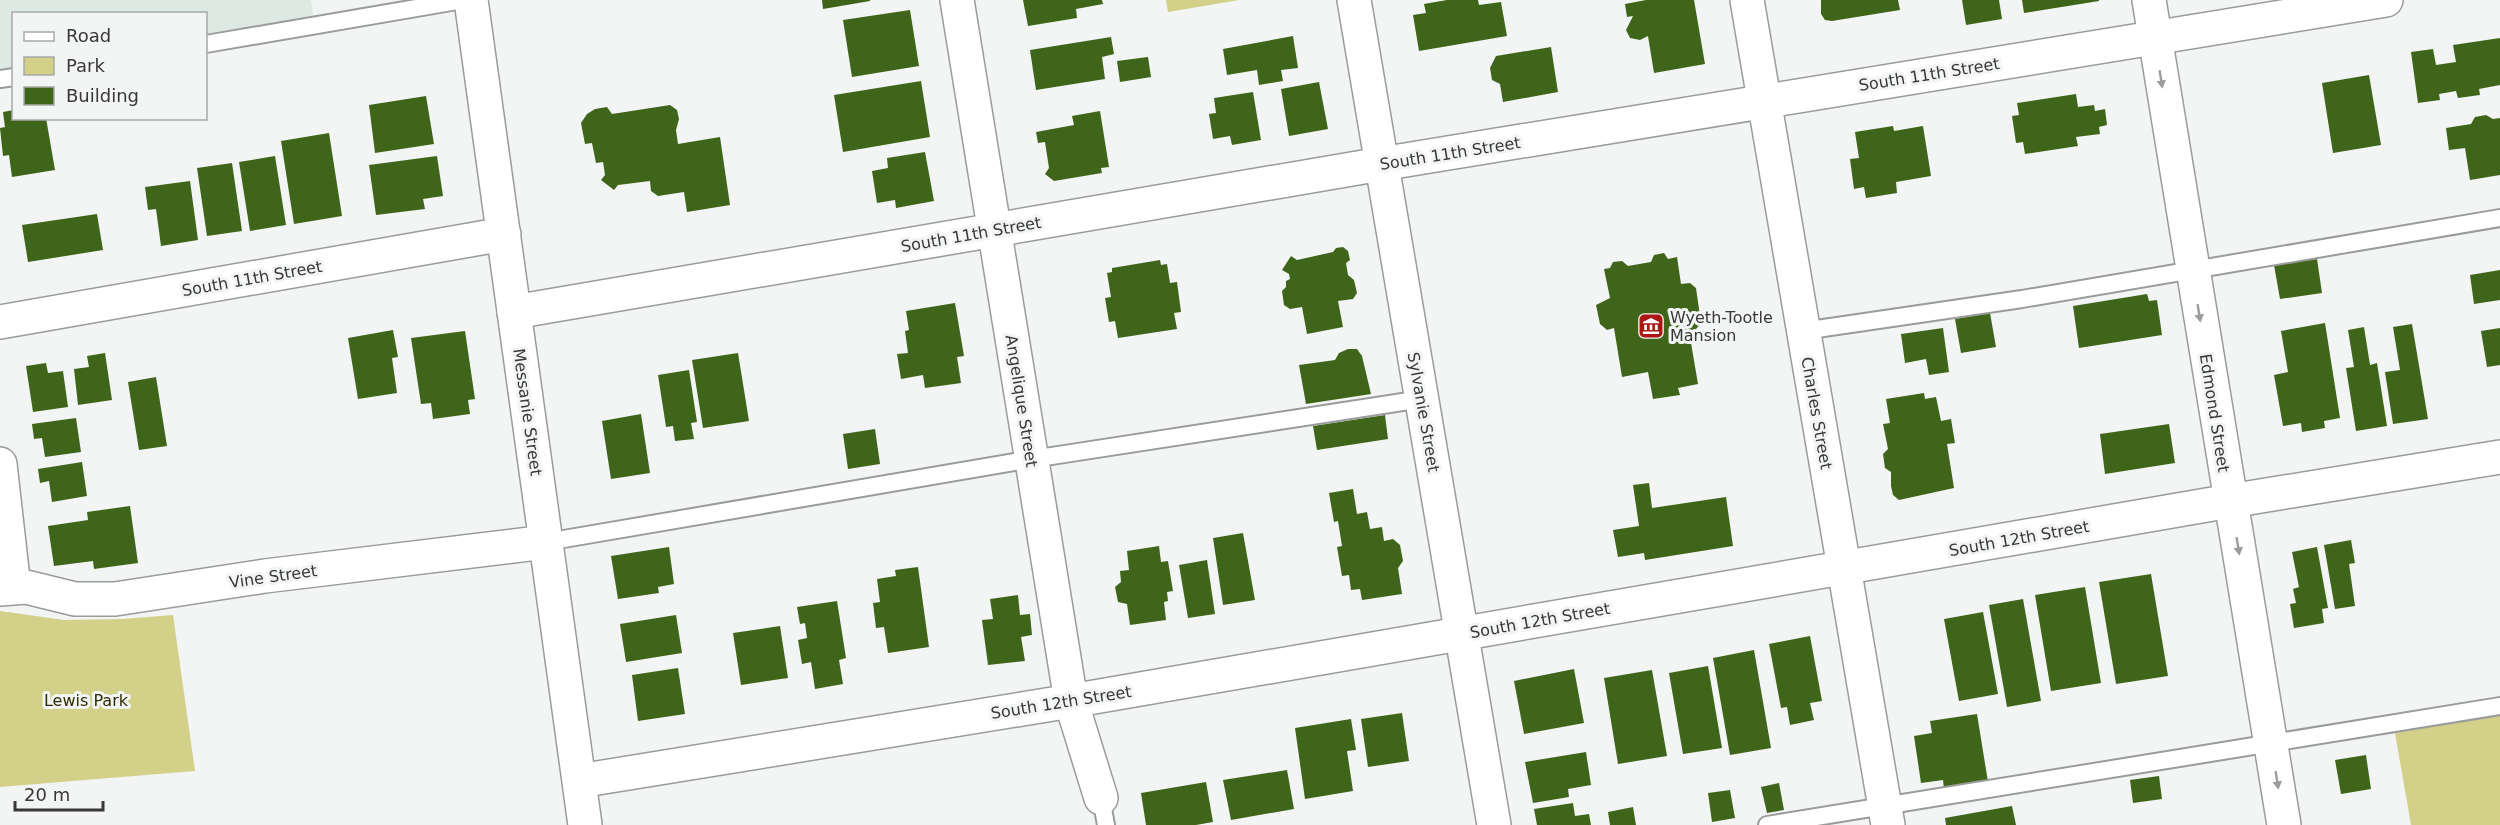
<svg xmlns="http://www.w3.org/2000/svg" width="2500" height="825" font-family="'DejaVu Sans',sans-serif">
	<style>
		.built { fill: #dfe9e3 }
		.green { fill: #d2d089 }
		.building { fill: #3f651a }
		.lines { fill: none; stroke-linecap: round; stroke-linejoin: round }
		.service-casing { stroke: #999c9a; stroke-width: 20 }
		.minor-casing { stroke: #999c9a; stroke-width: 36 }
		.tertiary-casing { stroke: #999c9a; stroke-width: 36 }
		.service { stroke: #fff; stroke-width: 16 }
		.minor { stroke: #fff; stroke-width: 33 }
		.tertiary { stroke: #fff; stroke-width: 33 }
		.oneway { fill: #9b9c9b }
		.labels { text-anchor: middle; stroke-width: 6; stroke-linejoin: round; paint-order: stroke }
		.street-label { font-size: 16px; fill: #373837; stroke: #f2f5f3 }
		.poi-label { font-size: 16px; fill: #373837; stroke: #f2f5f3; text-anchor: start }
		.park-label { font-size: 16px; fill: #2f2d05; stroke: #f2f5f3 }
	</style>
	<rect width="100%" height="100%" fill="#f2f5f3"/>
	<path class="built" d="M0,0H311L314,22L206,39V14H14L13,70L0,72Z"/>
	<path class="green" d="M1166,0H1239L1168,12Z
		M0,611L64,620L122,619L173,615L195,771L0,787Z
		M2500,715V825H2411L2395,733Z"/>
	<path class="building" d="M822,0H870V1L823,9Z
		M1023,0H1102L1103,4L1076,9L1077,18L1028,26Z
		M1447,0H1478L1479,5L1501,2L1507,36L1419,51L1413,15L1426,13L1424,4Z
		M1646,0H1694L1705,64L1654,73L1648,36L1640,40L1630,38L1626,30L1633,16L1627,17L1625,4Z
		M1821,0H1898L1900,10L1832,21L1825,20L1821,14Z
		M1962,0H1999L2002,19L1966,25Z
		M2022,0H2099V1L2024,13Z
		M910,10L919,66L852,77L843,20Z
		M1293,36L1298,68L1281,70L1283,81L1259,85L1257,70L1227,75L1223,49Z
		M1111,37L1114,54L1102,57L1105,79L1036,90L1030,50Z
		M2500,38V85L2479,89L2480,95L2458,98L2456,91L2439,94L2440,100L2418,103L2411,52L2433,49L2436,65L2456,62L2453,45Z
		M1551,47L1558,92L1503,102L1500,84L1492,80L1490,68L1496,56Z
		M1148,57L1151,77L1120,82L1117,61Z
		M2369,75L2381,145L2333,153L2322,83Z
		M921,81L930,137L843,152L834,95Z
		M1319,82L1328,129L1289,136L1281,89Z
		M1253,92L1261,140L1232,145L1230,136L1213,139L1209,114L1216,113L1214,98Z
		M2076,94L2078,107L2094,105L2095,111L2105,109L2107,125L2099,127L2100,134L2076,137L2078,146L2025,154L2023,142L2016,143L2012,116L2019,115L2017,103Z
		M426,96L434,144L375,153L369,105Z
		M670,105L677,110L679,119L676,130L678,144L720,137L730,205L687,212L684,192L658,196L651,191L650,181L618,185L614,190L601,180L605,175L603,162L596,163L592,143L585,144L581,123L587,114L595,109L607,107L612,114Z
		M14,110V118H46L55,170L12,177L9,155L3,156L0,128L5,127L3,112Z
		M1100,111L1109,167L1101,168L1102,173L1054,181L1045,174L1049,168L1045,142L1038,143L1036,132L1074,125L1072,116Z
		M2486,115L2493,119L2500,118V175L2470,180L2465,148L2449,150L2446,128L2471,124L2475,117Z
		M1893,126L1894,131L1923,126L1931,176L1896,182L1897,193L1866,198L1864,187L1854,189L1850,159L1859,158L1855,132Z
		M329,133L342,216L294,224L281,141Z
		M925,152L934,201L896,208L895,200L877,203L872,171L888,168L887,158Z
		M275,156L286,225L250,231L239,162Z
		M437,156L443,196L423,199L425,209L376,215L369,165Z
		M232,163L242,231L207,236L197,168Z
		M190,181L198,240L161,246L156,209L148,210L145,187Z
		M97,214L103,250L28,262L22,225Z
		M1343,247L1348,251L1350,260L1346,263L1348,275L1354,280L1357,293L1353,299L1338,301L1343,327L1307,334L1302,307L1290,309L1284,305L1282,291L1286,287V281L1290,279L1289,274L1282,270L1291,256L1297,260L1333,252L1336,248Z
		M1664,253L1668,259L1677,257L1681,284L1690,283L1696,288L1701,323L1696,329L1689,331L1698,384L1678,388L1680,395L1653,399L1648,372L1622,377L1614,328L1607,330L1600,324L1596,305L1610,298L1604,269L1610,268L1613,262L1622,261L1628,266L1651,262L1654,255Z
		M2317,259L2322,293L2280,299L2274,265Z
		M1160,260L1161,265L1167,264L1170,283L1177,282L1181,312L1174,313L1177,329L1118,338L1115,321L1109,322L1105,298L1111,297L1107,273L1112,272V268Z
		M2500,270V300L2474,304L2470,275Z
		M2147,294L2149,301L2157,300L2162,335L2079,348L2073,306Z
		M955,303L964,356L957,357L961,383L925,388L923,375L901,379L897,354L908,353L905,331L909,330L906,311Z
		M1990,313L1996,347L1961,353L1955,319Z
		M2325,323L2340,418L2324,421L2325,428L2302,432L2301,423L2283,426L2274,375L2288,372L2281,331Z
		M2412,324L2428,419L2393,424L2385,372L2400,370L2393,327Z
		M2364,327L2370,365L2377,363L2387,426L2356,431L2346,368L2354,367L2348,330Z
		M1943,328L1949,372L1929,375L1926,359L1905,363L1901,334Z
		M2500,328V365L2487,367L2481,331Z
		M393,330L398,357L392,358L397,393L358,399L348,338Z
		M465,331L475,399L468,400L470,414L433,419L431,403L421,404L411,338Z
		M1348,349H1357L1362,356L1371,394L1306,404L1299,365L1335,360L1339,353Z
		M105,353L112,400L78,405L74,369L89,367L87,356Z
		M738,353L749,421L703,428L692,360Z
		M46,363L48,373L63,371L68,407L33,412L26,366Z
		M689,370L697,422L691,423L694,439L675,441L673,426L666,427L658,375Z
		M156,377L167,446L139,450L128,382Z
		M1924,393L1925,399L1936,397L1941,421L1951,419L1955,443L1947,444L1954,488L1899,500L1893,495L1891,486V472L1885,468L1883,454L1888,449L1883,424L1890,423L1886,399Z
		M641,414L650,473L611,479L602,421Z
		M1385,415L1388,439L1317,450L1313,426Z
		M76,418L81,452L45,457L42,438L34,439L32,424Z
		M2169,424L2175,463L2105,474L2100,434Z
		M875,429L880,464L848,469L843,434Z
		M82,462L87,496L52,502L49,481L40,483L38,469Z
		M1649,483L1652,508L1726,497L1733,546L1645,560L1644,553L1618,557L1613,530L1639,526L1633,485Z
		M1353,489L1357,514L1367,512L1370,529L1382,527L1384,541L1393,539L1400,545L1403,561L1398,568L1402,594L1362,600L1360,589L1351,590L1349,575L1342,576L1337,547L1342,546L1338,521L1334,522L1329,493Z
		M130,506L138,563L94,569L93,561L54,566L48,526L88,520L87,512Z
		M1243,533L1255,600L1223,605L1213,538Z
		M2351,540L2355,563L2349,564L2355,606L2335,609L2324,545Z
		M1159,546L1161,562L1168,561L1173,591L1167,592L1168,601L1164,602L1166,620L1130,625L1127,604L1118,602L1115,587L1121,582L1120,571L1129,570L1127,551Z
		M669,547L674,584L658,587L659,593L618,599L611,556Z
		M2317,547L2328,608L2322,609L2324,623L2294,628L2290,604L2296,603L2293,589L2299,587L2292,552Z
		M1207,560L1215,614L1188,618L1179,565Z
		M918,567L929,647L888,653L884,627L876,628L873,603L880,602L877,579L896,576L895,570Z
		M2151,574L2168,676L2116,684L2099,582Z
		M2085,587L2101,683L2051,691L2035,595Z
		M1018,595L1020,615L1030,614L1032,635L1021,637L1025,661L988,665L982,620L993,619L990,599Z
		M2023,599L2041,701L2007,707L1989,605Z
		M837,601L846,658L839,660L843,684L815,689L811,662L802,664L798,640L807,638L805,623L800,624L797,607Z
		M1983,612L1998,694L1959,701L1944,619Z
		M676,615L682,653L626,662L620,624Z
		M780,626L788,678L741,685L733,633Z
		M1810,636L1822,701L1810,703L1814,720L1790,725L1787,707L1781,708L1769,644Z
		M1754,650L1771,748L1730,755L1713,658Z
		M1708,666L1722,748L1683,754L1669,673Z
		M678,668L685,714L638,721L632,675Z
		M1574,669L1584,723L1524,734L1514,681Z
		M1652,670L1667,756L1618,764L1604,678Z
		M1402,713L1409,761L1368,767L1361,719Z
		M1977,714L1988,782L1944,789L1943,780L1921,783L1914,736L1932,733L1930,721Z
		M1351,719L1356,750L1347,751L1353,791L1305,799L1295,728Z
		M1586,752L1591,785L1568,789L1569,797L1533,803L1525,762Z
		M2366,755L2371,789L2341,794L2335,760Z
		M1287,770L1294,809L1231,820L1223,780Z
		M2159,776L2162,799L2133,803L2130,780Z
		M1206,782L1213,822L1196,825H1146L1141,793Z
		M1779,783L1784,810L1767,813L1761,787Z
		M1730,790L1735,818L1712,822L1708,793Z
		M1573,803L1575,816L1589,814L1591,825H1537L1534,809Z
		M2012,806L2016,825H1946L1945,818Z
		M1633,807L1636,825H1610L1608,812Z"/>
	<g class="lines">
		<g class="service-casing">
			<path id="service" d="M206,44L463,0
				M0,79L14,77
				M1803,331L2022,299L2500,218
				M546,542L1032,459L1422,399
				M1101,798L1106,825
				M1767,825L2500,706"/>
		</g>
		<g class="minor-casing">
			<path id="minor" d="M957,0L1071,701L1101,798
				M1354,0L1494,825
				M1747,0L1888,825
				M514,312L1381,164L2386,0
				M0,464L14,588
				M0,589L26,587L75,599H115L265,576L546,542"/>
		</g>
		<g class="tertiary-casing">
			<path id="tertiary" d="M471,0L585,825
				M2149,0L2284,825
				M0,322L504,234
				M579,781L1071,701L2230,501L2500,457"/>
		</g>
		<use href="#service" class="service"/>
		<use href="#minor" class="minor"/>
		<use href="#tertiary" class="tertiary"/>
	</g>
	<defs><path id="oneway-solid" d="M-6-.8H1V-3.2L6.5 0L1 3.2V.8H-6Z" transform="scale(1.5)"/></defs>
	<g class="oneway">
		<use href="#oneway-solid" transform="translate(2161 79) rotate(81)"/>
		<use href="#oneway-solid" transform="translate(2199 313) rotate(81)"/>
		<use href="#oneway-solid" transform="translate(2238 546) rotate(81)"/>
		<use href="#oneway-solid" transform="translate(2277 780) rotate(81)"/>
	</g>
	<defs>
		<g id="museum-square" transform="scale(1.35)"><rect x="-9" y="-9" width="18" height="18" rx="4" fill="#aa1715" stroke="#f2f5f3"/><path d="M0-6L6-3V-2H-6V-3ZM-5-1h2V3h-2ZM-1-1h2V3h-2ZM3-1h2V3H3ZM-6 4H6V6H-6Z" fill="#fff"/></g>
	</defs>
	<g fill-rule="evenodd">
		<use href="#museum-square" x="1651" y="326"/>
	</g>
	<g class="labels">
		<g class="street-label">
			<text transform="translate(1929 74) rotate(-9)" y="6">South 11th Street</text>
			<text transform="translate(1450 153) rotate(-9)" y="6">South 11th Street</text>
			<text transform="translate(971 234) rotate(-10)" y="6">South 11th Street</text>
			<text transform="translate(252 278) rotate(-10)" y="6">South 11th Street</text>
			<text transform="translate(1022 401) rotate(81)" y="6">Angelique Street</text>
			<text transform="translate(528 412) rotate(82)" y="6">Messanie Street</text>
			<text transform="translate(1424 412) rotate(80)" y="6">Sylvanie Street</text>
			<text transform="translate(1817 413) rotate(80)" y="6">Charles Street</text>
			<text transform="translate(2215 413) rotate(81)" y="6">Edmond Street</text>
			<text transform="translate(2019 538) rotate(-10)" y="6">South 12th Street</text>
			<text transform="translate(273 576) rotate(-8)" y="6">Vine Street</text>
			<text transform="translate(1540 620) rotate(-10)" y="6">South 12th Street</text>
			<text transform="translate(1061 702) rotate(-9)" y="6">South 12th Street</text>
		</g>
		<g class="poi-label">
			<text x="1670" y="323">Wyeth-Tootle<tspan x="1670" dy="18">Mansion</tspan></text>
		</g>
		<g class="park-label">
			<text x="86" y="706">Lewis Park</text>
		</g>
	</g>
	<rect x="12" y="12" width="195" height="108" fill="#f2f5f3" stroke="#a7a9a8" stroke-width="1.5"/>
	<rect x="24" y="32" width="30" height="9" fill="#ffffff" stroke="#a7a9a8" stroke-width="1.5"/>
	<text x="66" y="42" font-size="18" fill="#373837">Road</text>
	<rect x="24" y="57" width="30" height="18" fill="#d2d089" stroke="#a7a9a8" stroke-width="1.5"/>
	<text x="66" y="72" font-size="18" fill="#373837">Park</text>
	<rect x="24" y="87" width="30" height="18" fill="#3f651a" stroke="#a7a9a8" stroke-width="1.5"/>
	<text x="66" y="102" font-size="18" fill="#373837">Building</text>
	<path d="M15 801v9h88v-9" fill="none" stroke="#373837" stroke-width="3"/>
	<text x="24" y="801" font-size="18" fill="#373837" stroke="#f2f5f3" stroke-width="4.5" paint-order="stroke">20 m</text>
</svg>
